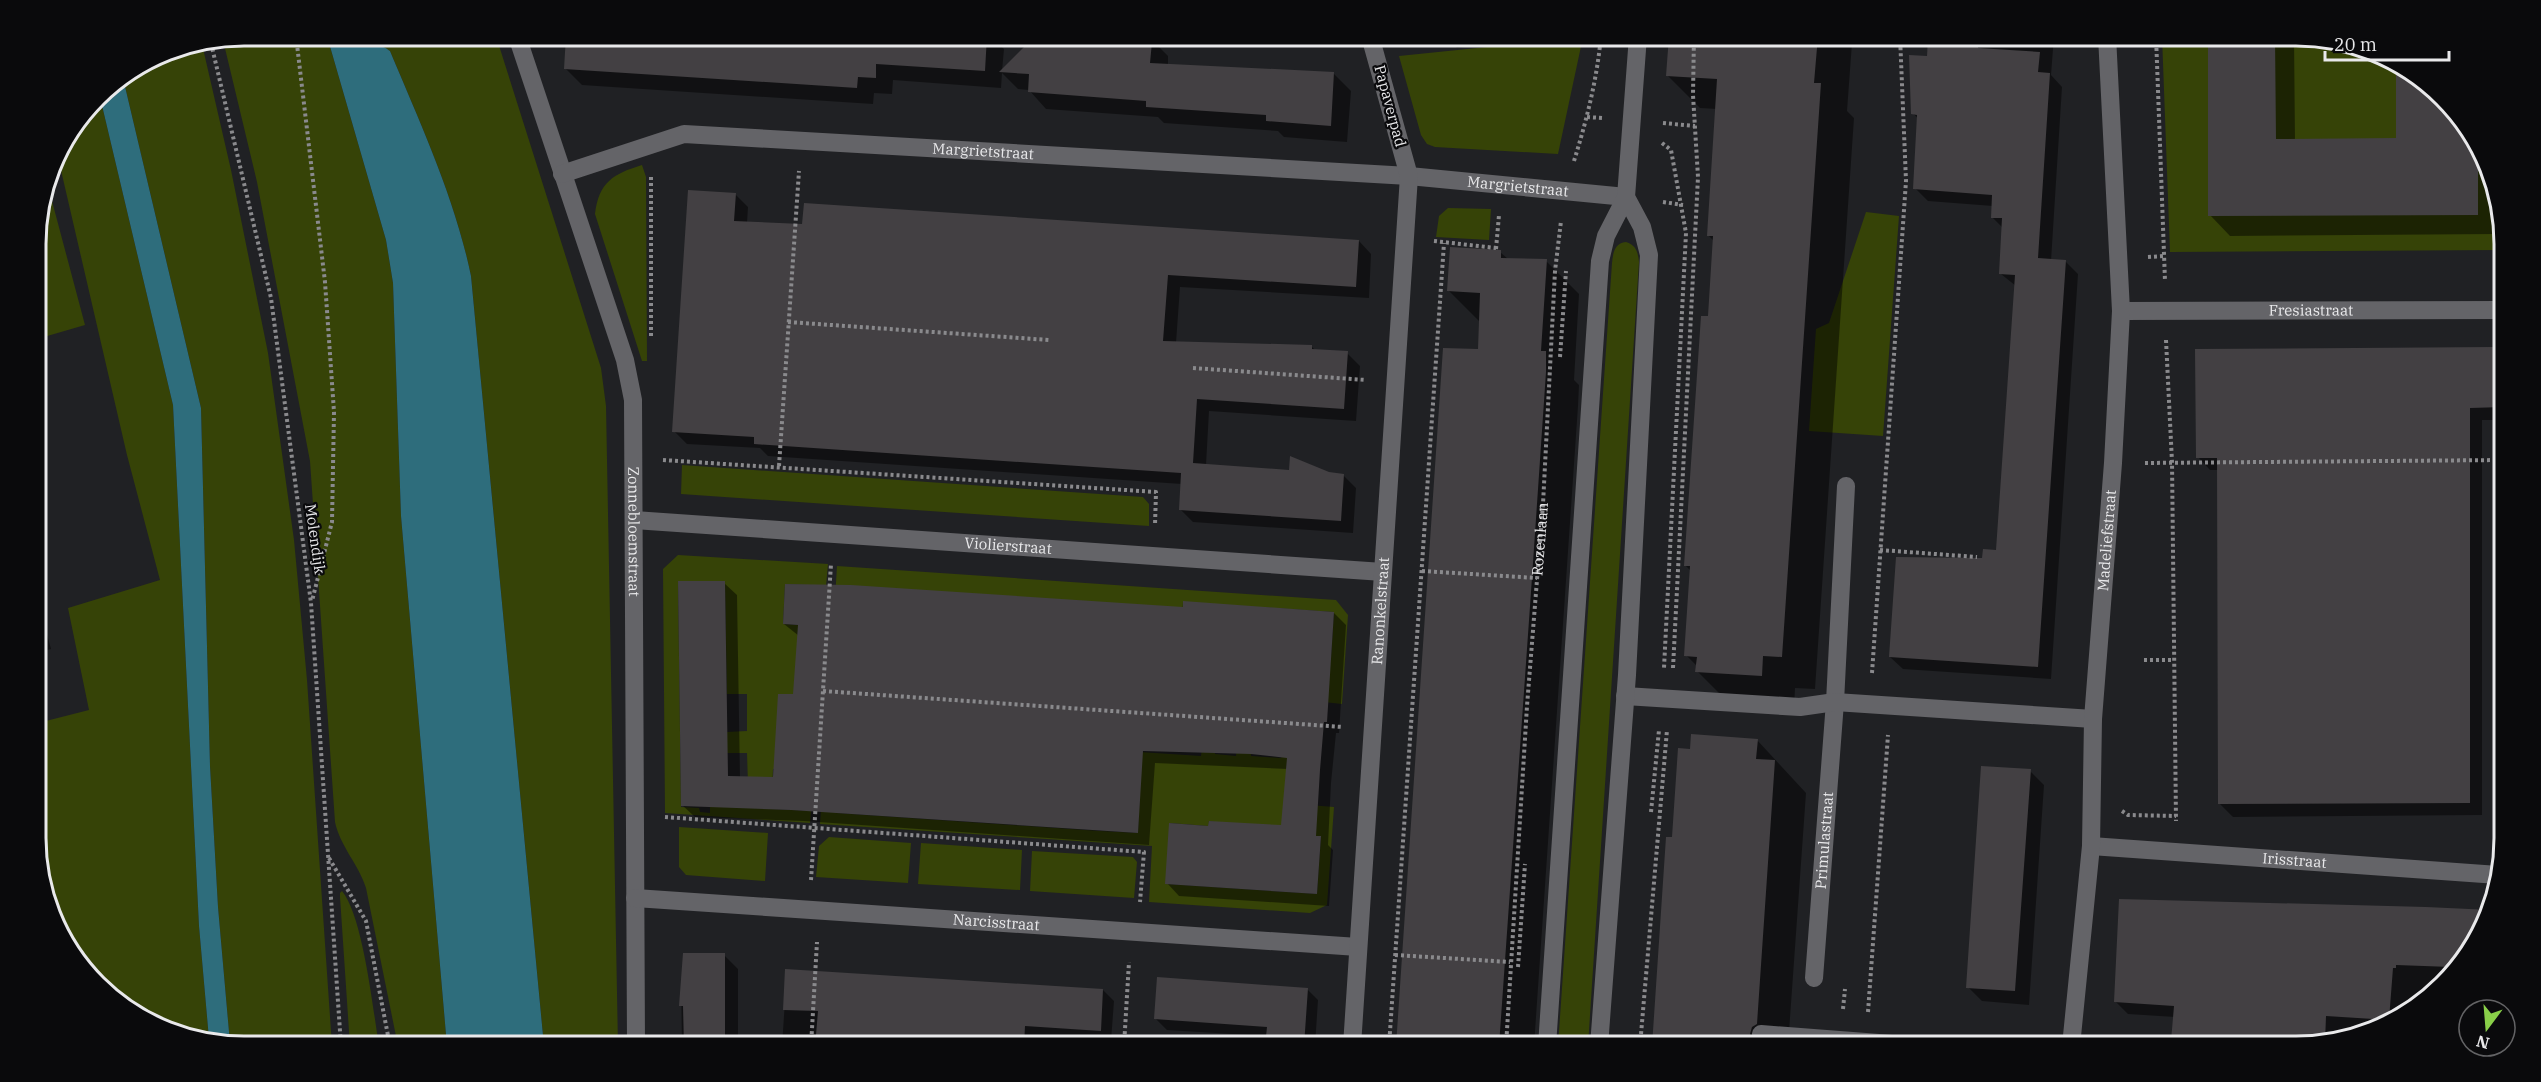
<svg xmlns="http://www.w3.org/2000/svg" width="2541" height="1082" font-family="'IBM Plex Serif',serif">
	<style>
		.green { fill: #364307; fill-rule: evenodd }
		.water { fill: #2e6d7c }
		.shadow { fill: #0007 }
		.building { fill: #434043 }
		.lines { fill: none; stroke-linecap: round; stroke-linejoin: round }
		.path { stroke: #8a8a8d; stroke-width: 4; stroke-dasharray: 3 3; stroke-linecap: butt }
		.lane { stroke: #646468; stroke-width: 18 }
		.street { stroke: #646468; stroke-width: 18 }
		.secondary { stroke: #646468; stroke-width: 18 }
		.labels { text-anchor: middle; stroke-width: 4.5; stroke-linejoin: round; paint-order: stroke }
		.street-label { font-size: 15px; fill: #e9e9eb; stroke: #0a0a0c }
		.rim { fill: none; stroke: #e9e9eb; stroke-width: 3 }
	</style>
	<rect width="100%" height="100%" fill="#202124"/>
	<path class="green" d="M244,36H327L386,240L393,283L401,516L447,1046H398L366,888C359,865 340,846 335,822L310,461L257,182L223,40Z
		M343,36H496L601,368L606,406L618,1046H544L471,276C455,198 421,125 390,51C386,49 381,45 376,45C362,44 351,51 343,36Z
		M2162,36H2297L2376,52L2462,118L2503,217V250L2170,252Z
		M1583,37L1558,154L1435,147L1427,144L1421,135L1399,56Z
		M202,44L231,170L268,353L294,540L307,680L332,1046H244L230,1043L218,907L210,766L201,408L123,78L165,52Z
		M100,97L173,405L199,926L209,1039L165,1030L79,965L38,865V723L89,710L68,608L160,580L127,455L57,153Z
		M642,165L646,177L647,361H642L595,214C599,182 613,174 642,165Z
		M48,186L85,325L37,339L36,230Z
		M1448,208L1491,209L1489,240L1436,237L1439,216Z
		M1866,212L1899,216L1883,436L1809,431L1816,329L1829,323Z
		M1626,242C1636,245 1638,252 1639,262L1588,1046H1558L1612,263C1613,254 1614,243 1626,242Z
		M682,465L1143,497L1149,504V526L681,494Z
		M678,555L828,564L826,586L785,584L783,624L823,627L813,772L773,769L771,809L811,811L810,823L665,813L663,569ZM725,581L727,694H747V731L727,732V753H747L748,784L727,807H710V813L700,812L699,808L681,807L678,582Z
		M837,566L1336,600L1348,615L1342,704L832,648ZM1183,602L1334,612L1331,658L1180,648Z
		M828,702L836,813L1099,831L1138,833L1140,790L1139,752L1201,756L1205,721L1216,728L1215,754L1236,756L1238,730L1253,731L1251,756L1281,758L1289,733L1284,803L1334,807L1327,905L1310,913L1149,902L1152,846L820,824ZM1209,821L1282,833L1321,837L1317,894L1166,884L1170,823L1208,826L1207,844Z
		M679,827L768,833L765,881L686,875L679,867Z
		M829,837L911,843L908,883L816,877L819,846Z
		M921,843L1022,850L1020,890L918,884Z
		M1032,851L1133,857L1137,862L1134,898L1030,891Z
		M342,891C363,916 373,1010 379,1046H350L340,897V893Z"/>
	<path class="water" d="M327,36H343C351,51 362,44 376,45C381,45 386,48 390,51C421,125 455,198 471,276L544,1046H447L401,516L393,283L386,240Z
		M123,78L201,408L210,766L218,907L230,1043L209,1039L199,926L173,405L100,97L107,88Z"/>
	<path class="shadow" d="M567,36H991L1004,49L1002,71L1037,36H1110L1151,39L1168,56V65L1334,74L1351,91L1347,142L1284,137L1278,131L1164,123L1158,117L1046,109L1029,90L1018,89L1002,73L1001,88L893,80L892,94L874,93L873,104L582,85L565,68Z
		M1445,36H1549V37L1457,48Z
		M1670,36H1848L1852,43L1847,111L1854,118L1815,689L1795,688L1794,709L1730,704L1697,671V666L1686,655L1691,571L1685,565L1709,318L1714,241L1708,235L1717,109L1700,108L1667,75Z
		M1929,36H2054L2051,75L2062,87L2051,261L2066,262L2078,274L2051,679L1903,669L1890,657L1984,560L1997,552L2016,286L2001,274L2003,228L1992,217L1993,206L1928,201L1915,188L1919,120L1913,113L1927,58Z
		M2209,36H2294L2295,140H2397V80H2413L2462,118L2498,204V234L2230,236L2210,215Z
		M735,194L748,207L747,223L1359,241L1371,254L1369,298L1180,287L1176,343L1312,347L1316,351L1347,353L1360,366L1356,421L1209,411L1206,465L1343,475L1356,488L1353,533L1193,522L1180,509L1182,484L768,456L760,448L687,444L674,431Z
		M1500,252L1508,259L1546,261L1579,294L1574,380L1579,385L1578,406L1534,1046H1397L1479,351L1480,322L1449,291Z
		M2494,349L2504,358V420H2482V815L2233,817L2220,804L2219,470H2210L2198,457Z
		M724,583L737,595L740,778L774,779L795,695L799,636L784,624L1184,609L1334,613L1346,625L1339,733H1336L1331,783L1328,845L1333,850L1329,906L1179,896L1167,883L1210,827H1283L1288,769L1155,763L1149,845L804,821L695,817L682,805Z
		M37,598L51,649L37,653Z
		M1757,740L1806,793L1788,1046H1653L1673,839Z
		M2030,771L2044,785L2029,1005L1982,1001L1968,987Z
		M2490,911L2489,917L2423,1003L2364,1035L2310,1046H2178L2172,1040L2175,1017L2128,1014L2115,1001Z
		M724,955L738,969V1046H682L681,979Z
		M787,970L1103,990L1114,1001L1111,1041L1090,1040V1046H782Z
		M1307,989L1318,1000L1315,1046H1248V1035L1167,1030L1156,1019Z"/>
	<path class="building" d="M566,36H987L985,71L876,64V78L858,77L857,88L564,69Z
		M1035,36H1112V39L1152,42L1150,63L1334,72L1331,126L1266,121V115L1146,107V101L1028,92L1029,74L999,72Z
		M1669,36H1818L1814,83H1821L1782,657L1763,656L1762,676L1695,672L1697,657L1684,656L1690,566H1684L1701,316H1708L1713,236H1707L1717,79L1666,76Z
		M1928,36H1979L1978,48L2040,52L2038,72L2050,73L2038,258L2066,260L2038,667L1889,657L1896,557L1982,558L1983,549L1996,550L2015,275L1999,274L2002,218H1991L1992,195L1913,189L1917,115L1911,114L1909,55L1927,56Z
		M2208,36H2275L2276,139L2396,138V67L2462,118L2478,156V215L2208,216Z
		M688,190L736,193L734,221L802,224L804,203L1359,240L1356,287L1168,275L1163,341L1312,345V349L1348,351L1344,409L1197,399L1193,463L1289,470L1290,456L1329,472L1344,474L1341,521L1179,510L1181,473L754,444V437L672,432Z
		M1450,247L1501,250V258L1547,259L1541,351H1546V372L1531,592L1499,1046H1396L1443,348L1478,349L1480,293L1447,291Z
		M2495,347V369H2504V407L2470,408V803L2218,804L2217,458H2196L2195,349Z
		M678,581H725L728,776L773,777L778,694H793L798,625L783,624L785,584L851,585L1183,607V601L1334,612L1327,722H1324L1320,770L1316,836H1321L1317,894L1165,884L1169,823L1208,826L1209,821L1281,825L1287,758L1251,754L1143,751L1138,833L791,810L681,806Z
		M1691,734L1758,739L1756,759L1775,760L1757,1024L1752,1027L1750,1034L1756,1046H1652L1666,837H1672L1678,748L1690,749Z
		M1981,766L2031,769L2015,991L1966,988Z
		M2119,899L2426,907L2491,910L2489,917L2451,967L2396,965V968H2393L2389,1020L2326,1016L2325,1043L2310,1046H2243L2171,1041L2174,1006L2114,1002Z
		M683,953H725V1046H684L683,1006H679Z
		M785,969L1103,989L1101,1031L1025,1026L1024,1046H984L816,1035L818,1011L783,1010Z
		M1157,977L1308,988L1304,1046H1265L1267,1027L1154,1019Z"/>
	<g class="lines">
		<g class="path">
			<path d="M296,36L325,282L334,412L332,522L312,601"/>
			<path d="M2156,36L2165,281"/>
			<path d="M211,43L271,298L311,603L341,1046"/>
			<path d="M1587,117L1602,118"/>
			<path d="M1663,123L1695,126"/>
			<path d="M1662,143L1671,150L1686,233L1664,668"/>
			<path d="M1574,161C1587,119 1597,79 1601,36"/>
			<path d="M1663,202L1683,205"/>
			<path d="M1434,241L1496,248"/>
			<path d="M1496,249L1499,215"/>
			<path d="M2148,257L2165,256"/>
			<path d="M788,322L1049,340"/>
			<path d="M651,336V175"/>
			<path d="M2166,340L2172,462L2176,821"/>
			<path d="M1560,357L1566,271"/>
			<path d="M1193,368L1366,380"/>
			<path d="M663,460L1156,492L1155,525"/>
			<path d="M2145,463L2504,460"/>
			<path d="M779,466L799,171"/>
			<path d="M1880,550L1977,557"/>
			<path d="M1422,571L1537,578"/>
			<path d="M2144,660H2174"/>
			<path d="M1673,668L1698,177L1693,95L1694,36"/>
			<path d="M1872,673L1906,181L1900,36"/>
			<path d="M823,691L1343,727"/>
			<path d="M2122,811L2128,815L2176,816"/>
			<path d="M1651,812L1659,730"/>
			<path d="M665,817L1144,852L1140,902"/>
			<path d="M329,858L366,921L390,1046"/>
			<path d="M811,880L831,564"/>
			<path d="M1395,955L1510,962"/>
			<path d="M1518,967L1525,864"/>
			<path d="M1843,1009L1845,989"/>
			<path d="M1868,1012L1888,735"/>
			<path d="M811,1046L817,942"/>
			<path d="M1124,1046L1129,962"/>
			<path d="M1389,1046L1444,243"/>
			<path id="s1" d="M1506,1046L1527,706L1543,504L1555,271L1561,221"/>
			<path d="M1640,1046L1667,730"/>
		</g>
		<g class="lane">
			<path id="s2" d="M1814,978L1835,702L1846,486"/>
			<path d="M1761,1034L1918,1046"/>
		</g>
		<g class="street">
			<path id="s3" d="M517,36L625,360L633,400L636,1046"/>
			<path id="s4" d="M562,174L684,134L1409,176L1626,197"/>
			<path id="s5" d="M2121,311L2504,310"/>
			<path id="s6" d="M634,520L1383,572"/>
			<path d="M1625,696L1800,707L1835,702L2093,719"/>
			<path id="s7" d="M2091,846L2498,875"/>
			<path id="s8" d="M635,898L1358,947"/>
			<path id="s9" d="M1352,1046L1409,176L1370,36"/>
			<path id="s10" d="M2071,1046L2091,846L2093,719L2113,463L2121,311L2107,36"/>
		</g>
		<path class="secondary" d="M1547,1046L1600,261L1606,236L1626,197L1638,36
			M1599,1046L1627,675L1649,255L1642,227L1626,197"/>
	</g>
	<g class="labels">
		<g class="street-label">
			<text transform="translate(1390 106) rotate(75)" y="5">Papaverpad</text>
			<text dy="5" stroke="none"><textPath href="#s4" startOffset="428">Margrietstraat</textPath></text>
			<text dy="5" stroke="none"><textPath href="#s4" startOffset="964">Margrietstraat</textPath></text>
			<text dy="5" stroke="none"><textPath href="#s5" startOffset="190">Fresiastraat</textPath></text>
			<text dy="5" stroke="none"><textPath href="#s3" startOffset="514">Zonnebloemstraat</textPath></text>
			<text transform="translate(315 539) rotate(82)" y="5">Molendijk</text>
			<text dy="5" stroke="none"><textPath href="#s1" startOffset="508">Rozenlaan</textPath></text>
			<text dy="5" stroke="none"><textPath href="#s10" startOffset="507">Madeliefstraat</textPath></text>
			<text dy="5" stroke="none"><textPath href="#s6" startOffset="375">Violierstraat</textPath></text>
			<text dy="5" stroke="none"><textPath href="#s9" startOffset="436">Ranonkelstraat</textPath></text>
			<text dy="5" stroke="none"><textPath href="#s2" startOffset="138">Primulastraat</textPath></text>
			<text dy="5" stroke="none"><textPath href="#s7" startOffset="204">Irisstraat</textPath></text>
			<text dy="5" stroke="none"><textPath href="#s8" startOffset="362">Narcisstraat</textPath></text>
		</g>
	</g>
	<path d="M0 0H2541V1082H0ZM244 46H2296A198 198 0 0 1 2494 244V838A198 198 0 0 1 2296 1036H244A198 198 0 0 1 46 838V244A198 198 0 0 1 244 46Z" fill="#0a0a0c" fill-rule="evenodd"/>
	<path class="rim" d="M244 46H2296A198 198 0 0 1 2494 244V838A198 198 0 0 1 2296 1036H244A198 198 0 0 1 46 838V244A198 198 0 0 1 244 46Z"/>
	<g transform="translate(2487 1028) rotate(196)"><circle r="28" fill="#0a0a0c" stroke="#636365" stroke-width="1.5"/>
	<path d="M0-4.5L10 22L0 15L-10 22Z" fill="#89cf49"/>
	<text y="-9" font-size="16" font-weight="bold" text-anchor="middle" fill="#e9e9eb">N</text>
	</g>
	<path d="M2325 51v9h124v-9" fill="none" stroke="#e9e9eb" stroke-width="3"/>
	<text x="2334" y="51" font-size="18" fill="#e9e9eb" stroke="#0a0a0c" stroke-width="4.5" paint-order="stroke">20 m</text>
</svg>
